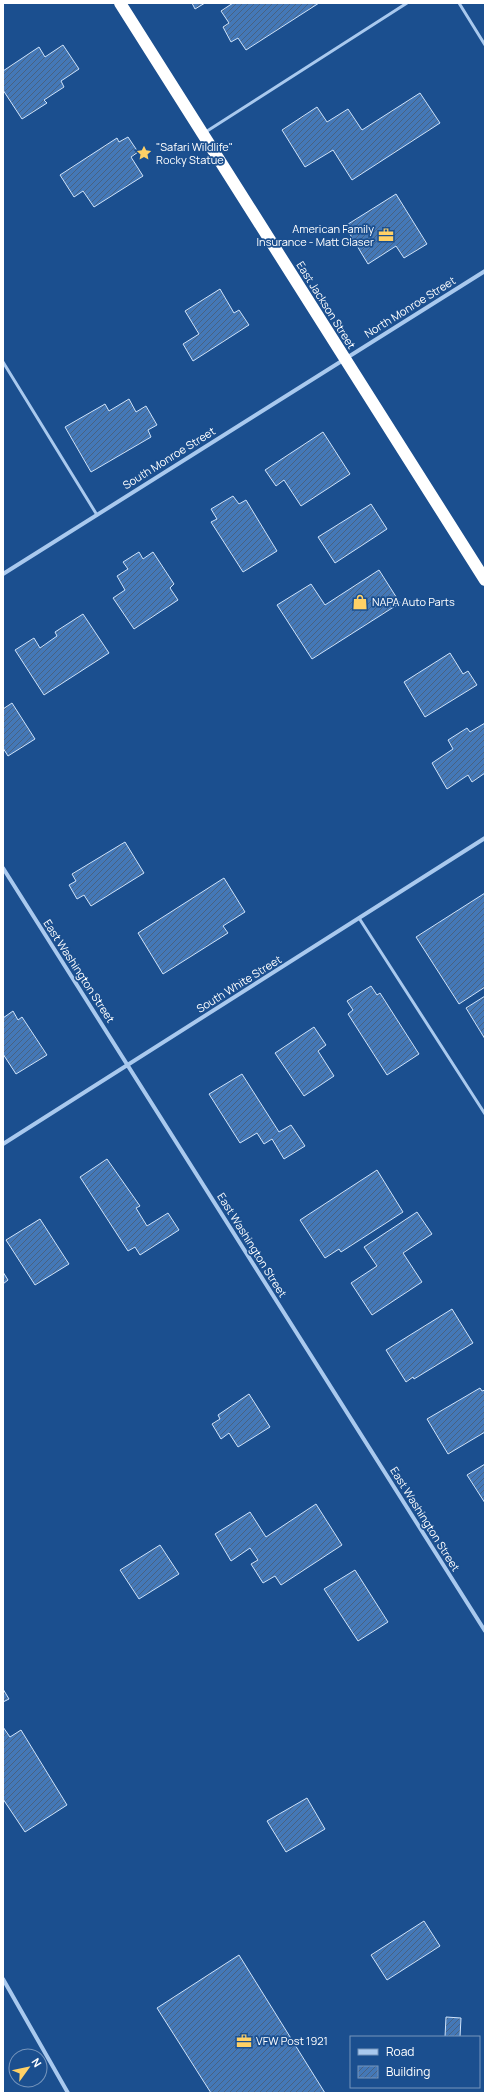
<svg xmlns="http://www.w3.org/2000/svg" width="488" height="2096" font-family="Manrope,sans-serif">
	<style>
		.building { fill: url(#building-hatch); stroke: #cfe3fa }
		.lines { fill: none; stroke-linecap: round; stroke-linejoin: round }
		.lane { stroke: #a9c9ee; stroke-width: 3 }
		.street { stroke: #a9c9ee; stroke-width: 4 }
		.highway { stroke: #fff; stroke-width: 12 }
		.labels { text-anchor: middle; stroke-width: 3.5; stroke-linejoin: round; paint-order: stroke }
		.poi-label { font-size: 11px; fill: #fff; stroke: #1b4f8f; text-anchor: start }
		.street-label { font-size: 11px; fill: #fff; stroke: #1b4f8f }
	</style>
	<defs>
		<pattern id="building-hatch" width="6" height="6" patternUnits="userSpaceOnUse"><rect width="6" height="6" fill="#4478b7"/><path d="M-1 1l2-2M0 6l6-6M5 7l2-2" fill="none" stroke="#486282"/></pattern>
	</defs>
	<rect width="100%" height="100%" fill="#1b4f8f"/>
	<path class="building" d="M192,3H205L195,9Z
		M233,3H319L246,50L238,38L231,42L223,27L229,23L221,11Z
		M63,45L79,69L61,81L64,87L44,100L47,103L22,119L3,90V71L39,47L45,57Z
		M420,93L440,123L352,180L333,150L305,167L282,130L317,107L327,122L348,109L362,130Z
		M128,137L138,152L131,157L143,176L94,207L83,191L74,197L60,175L117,138L119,142Z
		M396,194L427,244L404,258L396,246L368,264L345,226Z
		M220,289L234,313L239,310L249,325L193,361L183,344L199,334L185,311Z
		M129,399L136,412L146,406L157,425L148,430L151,437L91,472L65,427L105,404L109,411Z
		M323,432L350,474L301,506L284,480L276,486L265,470Z
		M233,496L239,504L246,500L277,551L243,572L211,522L217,519L211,509Z
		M371,504L387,529L335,563L318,537Z
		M139,552L143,559L153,552L174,584L170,588L178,600L134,629L113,598L125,590L117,576L128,569L123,562Z
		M379,570L400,603L312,659L277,605L311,584L325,605Z
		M83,614L109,653L44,695L15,650L34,638L40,648L57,636L55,632Z
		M450,653L463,674L468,671L477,685L425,717L404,682Z
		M12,703L35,739L8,756L3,748V709Z
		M485,723V773L472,782L468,775L447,789L432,763L453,749L448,740L467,728L470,732Z
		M125,842L144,873L91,906L84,895L77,899L69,885L76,881L72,874Z
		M224,878L245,912L223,926L228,933L163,974L138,933Z
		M485,893V987L459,1004L416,937Z
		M371,986L377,995L380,993L419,1054L387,1075L348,1014L353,1010L347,1001Z
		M485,996V1039L466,1008Z
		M13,1011L18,1020L22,1017L47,1055L16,1074L3,1054V1018Z
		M314,1027L326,1045L318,1051L334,1076L304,1096L275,1053Z
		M242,1074L279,1132L291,1125L305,1146L284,1159L272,1139L264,1144L257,1133L240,1143L209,1094Z
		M107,1159L140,1206L136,1208L147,1226L168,1213L179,1230L140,1255L135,1247L128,1251L80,1177Z
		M377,1170L403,1212L341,1252L339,1249L325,1258L300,1220Z
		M417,1212L432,1234L403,1253L422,1282L372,1315L351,1283L377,1266L364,1247Z
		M40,1219L69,1264L35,1285L6,1240Z
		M3,1272L8,1280L3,1284Z
		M452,1309L473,1343L414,1379L413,1377L406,1382L386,1350Z
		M480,1388L482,1391L485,1390V1432L448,1454L427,1419Z
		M249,1394L270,1427L238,1447L229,1433L221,1439L212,1424L220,1419L218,1415Z
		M485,1464V1503L467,1475Z
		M316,1504L342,1545L281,1585L275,1576L263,1583L251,1564L258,1560L250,1548L231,1561L215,1534L250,1512L266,1537Z
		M160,1545L179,1574L139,1599L120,1570Z
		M355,1570L388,1622L358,1641L324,1589Z
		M3,1689L9,1699L3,1702Z
		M3,1727L10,1737L21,1730L67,1805L25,1832L3,1799Z
		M307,1798L325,1829L286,1852L267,1821Z
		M424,1921L440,1946L387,1980L371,1955Z
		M239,1955L325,2093H211L157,2008Z
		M446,2017L461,2018L460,2037H445Z"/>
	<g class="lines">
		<path class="lane" d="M459,3L485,45
			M204,133L407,3
			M3,362L97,515
			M359,918L485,1114"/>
		<path class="street" d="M3,574L485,271
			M3,868L485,1631
			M3,1144L485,838
			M3,1979L68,2093"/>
		<path class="highway" d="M120,3L485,580"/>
	</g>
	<defs>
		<g id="sight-bare" transform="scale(1.2)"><path d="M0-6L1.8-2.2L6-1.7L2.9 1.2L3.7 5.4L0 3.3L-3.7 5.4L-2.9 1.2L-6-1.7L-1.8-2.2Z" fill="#ffd166" stroke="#1b4f8f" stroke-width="2.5" paint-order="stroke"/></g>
		<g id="office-bare" transform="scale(1.2)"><path d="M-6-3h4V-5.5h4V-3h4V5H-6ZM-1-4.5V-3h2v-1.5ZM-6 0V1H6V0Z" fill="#ffd166" stroke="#1b4f8f" stroke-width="2.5" paint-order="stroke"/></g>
		<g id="shop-bare" transform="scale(1.2)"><path d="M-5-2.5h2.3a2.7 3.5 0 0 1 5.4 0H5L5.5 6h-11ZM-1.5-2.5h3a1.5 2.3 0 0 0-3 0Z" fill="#ffd166" stroke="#1b4f8f" stroke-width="2.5" paint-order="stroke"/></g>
	</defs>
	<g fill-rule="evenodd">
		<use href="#sight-bare" x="144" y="153"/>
		<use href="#office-bare" x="386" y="235"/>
		<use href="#shop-bare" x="360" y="602"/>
		<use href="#office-bare" x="244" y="2041"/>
	</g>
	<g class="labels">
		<g class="poi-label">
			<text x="156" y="151">"Safari Wildlife"<tspan x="156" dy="13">Rocky Statue</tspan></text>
			<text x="374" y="233" text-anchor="end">American Family<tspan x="374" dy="13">Insurance - Matt Glaser</tspan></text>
			<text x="372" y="606">NAPA Auto Parts</text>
			<text x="256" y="2045">VFW Post 1921</text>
		</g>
		<g class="street-label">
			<text transform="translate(326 305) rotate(58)" y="4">East Jackson Street</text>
			<text transform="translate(410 307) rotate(-32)" y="4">North Monroe Street</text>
			<text transform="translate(169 458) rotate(-32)" y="4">South Monroe Street</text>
			<text transform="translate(79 971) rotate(57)" y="4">East Washington Street</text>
			<text transform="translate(239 984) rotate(-32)" y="4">South White Street</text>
			<text transform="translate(252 1245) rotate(58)" y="4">East Washington Street</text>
			<text transform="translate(425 1519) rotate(58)" y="4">East Washington Street</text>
		</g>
	</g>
	<rect width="488" height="2096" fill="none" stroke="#ffffff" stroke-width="8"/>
	<rect x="350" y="2036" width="130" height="52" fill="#1b4f8f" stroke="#7695bc"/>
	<rect x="358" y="2049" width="20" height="6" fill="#a9c9ee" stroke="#7695bc"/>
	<text x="386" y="2056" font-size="12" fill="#ffffff">Road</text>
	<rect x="358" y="2066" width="20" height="12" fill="url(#building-hatch)" stroke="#7695bc"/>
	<text x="386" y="2076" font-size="12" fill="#ffffff">Building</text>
	<g transform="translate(28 2068) rotate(57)"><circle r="19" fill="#1b4f8f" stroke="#7695bc"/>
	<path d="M0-3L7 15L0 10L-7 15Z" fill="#ffd166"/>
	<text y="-6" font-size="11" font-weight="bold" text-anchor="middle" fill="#ffffff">N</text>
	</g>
</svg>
